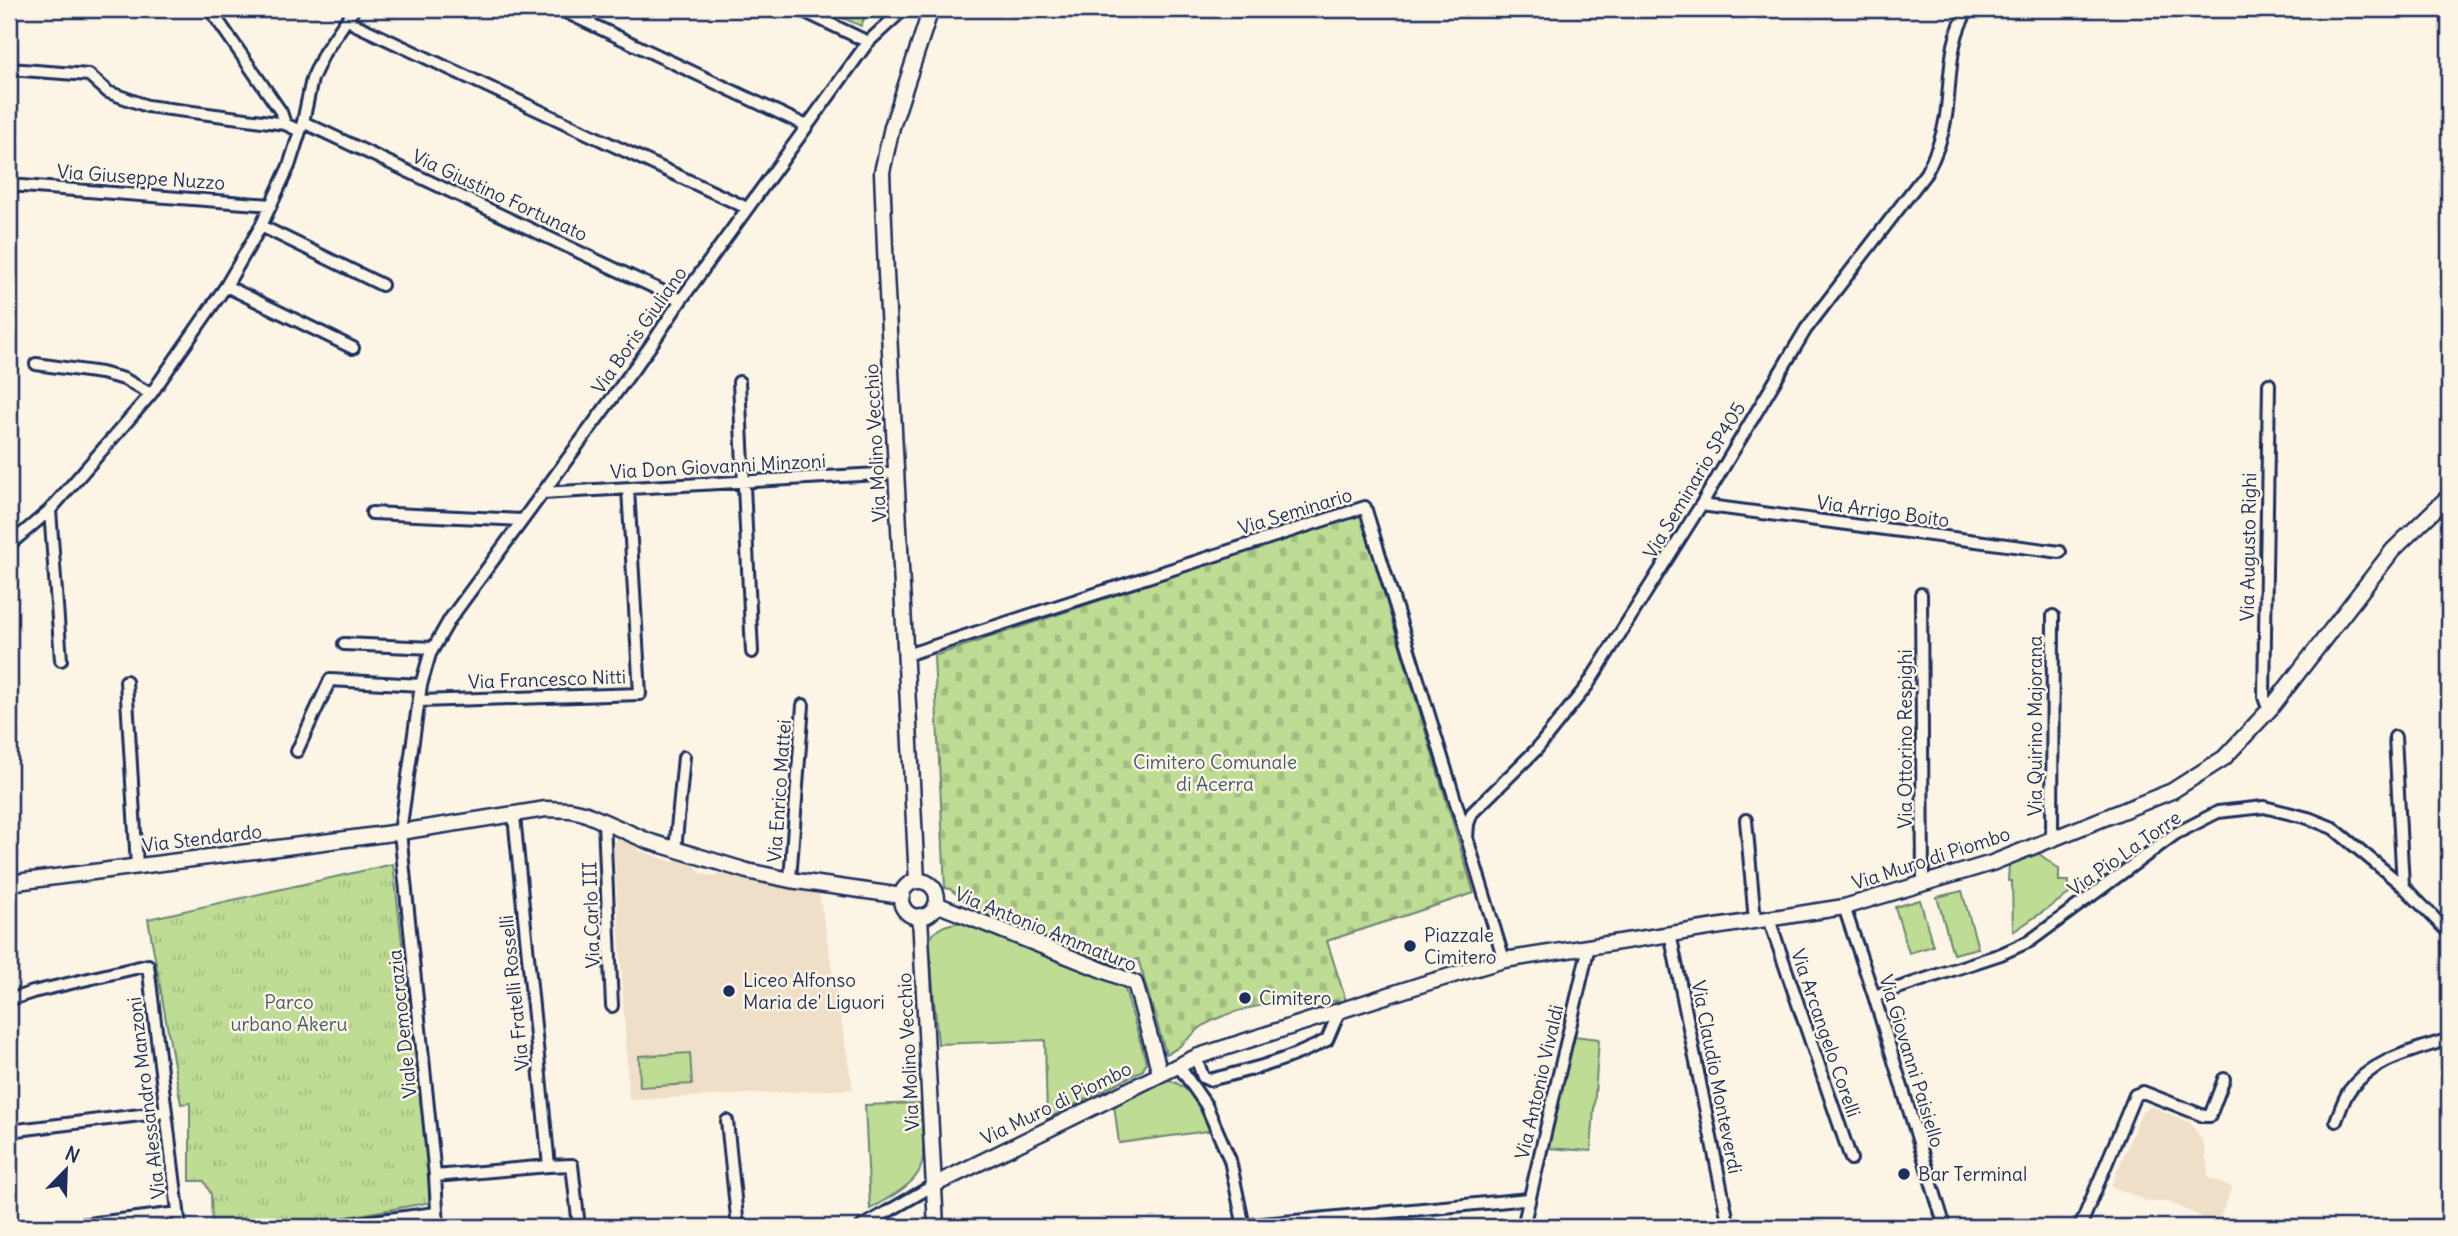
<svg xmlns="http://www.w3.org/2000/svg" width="2458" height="1236" font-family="Delius,sans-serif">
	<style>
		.built { fill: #f0dfc8 }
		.grass { fill: #bedc93; stroke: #6c8678; stroke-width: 2 }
		.cemetery { fill: url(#cemetery-stones); stroke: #6c8678; stroke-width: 2 }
		.park { fill: url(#park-tufts); stroke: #6c8678; stroke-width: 2 }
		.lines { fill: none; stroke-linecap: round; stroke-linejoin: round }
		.street-casing { stroke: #1b2f5e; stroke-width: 16 }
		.secondary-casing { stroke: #1b2f5e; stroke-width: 19 }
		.street { stroke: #fcf5e5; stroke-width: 10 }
		.secondary { stroke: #fcf5e5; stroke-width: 14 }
		.poi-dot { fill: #1b2f5e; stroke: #fcf5e5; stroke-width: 2.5 }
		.labels { text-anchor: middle; stroke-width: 5; stroke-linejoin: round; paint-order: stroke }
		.street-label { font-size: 19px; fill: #1b2f5e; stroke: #fcf5e5 }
		.park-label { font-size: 19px; fill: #445a6b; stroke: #fcf5e5 }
		.poi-label { font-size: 19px; fill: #1b2f5e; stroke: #fcf5e5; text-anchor: start }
	</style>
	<defs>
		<pattern id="cemetery-stones" width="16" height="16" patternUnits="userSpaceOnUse" patternTransform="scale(1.75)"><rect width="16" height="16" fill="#bedc93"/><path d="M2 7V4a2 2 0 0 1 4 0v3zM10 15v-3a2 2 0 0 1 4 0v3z" fill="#a3bd81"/></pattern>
		<pattern id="park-tufts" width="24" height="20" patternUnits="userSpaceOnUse" patternTransform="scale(1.75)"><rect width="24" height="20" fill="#bedc93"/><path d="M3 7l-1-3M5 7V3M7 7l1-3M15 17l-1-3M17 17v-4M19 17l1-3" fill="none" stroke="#a3bd81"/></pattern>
	</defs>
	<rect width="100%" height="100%" fill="#fcf5e5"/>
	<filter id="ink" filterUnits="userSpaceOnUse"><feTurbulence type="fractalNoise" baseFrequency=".0143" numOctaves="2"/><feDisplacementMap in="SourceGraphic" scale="14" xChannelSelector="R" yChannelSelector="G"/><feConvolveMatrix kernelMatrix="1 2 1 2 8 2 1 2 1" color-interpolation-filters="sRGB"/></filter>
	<g filter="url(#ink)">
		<path class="built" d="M624,837L633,842L638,850L673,862L680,859L691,862L701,873L711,876L728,874L763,884L819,893L853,1089L629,1100L614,845L615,840Z
			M2151,1106L2191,1123L2204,1144L2209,1178L2233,1187L2217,1224L2168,1202H2149L2111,1186L2142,1111Z"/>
		<path class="grass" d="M823,9H868L861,26Z
			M2038,853L2059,869V881H2069V894L2013,932L2012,881H2008L2009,864Z
			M1962,891L1978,948L1953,954L1937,897Z
			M1920,900L1933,946L1909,953L1895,907Z
			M963,922L1124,986L1144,1054L1146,1063L1143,1070L1047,1119L1045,1040L938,1044L929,941C936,926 948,924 963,922Z
			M1573,1036L1599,1039L1591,1151L1547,1148Z
			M690,1053L692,1084L640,1087L639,1056Z
			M1168,1079C1196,1091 1201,1105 1215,1130L1119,1143L1114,1105Z
			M920,1103C925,1171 933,1173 870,1209L865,1105Z"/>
		<path class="cemetery" d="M1360,513L1474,893L1327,941L1346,1001C1299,1001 1248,1001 1206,1024C1191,1033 1183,1048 1166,1054L1138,959L1118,965L1072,952L977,911L950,889L945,888L934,656Z"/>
		<path class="park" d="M393,864L432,1202L292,1227H212L211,1194L204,1181H190V1103L181,1104L148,919Z"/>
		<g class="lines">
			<g class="street-casing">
				<path id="street" d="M210,9L281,112L285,124
					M559,9L807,126
					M799,9L868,42
					M354,24L747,208
					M9,69L89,75L108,92L147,106L285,124L300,131
					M303,122L681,300
					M9,185L271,205
					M261,226L382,285
					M226,286L353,348
					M36,364L101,373L124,379L151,394
					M739,382L752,652
					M2269,384L2264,697L2266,703L2272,706
					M542,493L896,473
					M1701,505L2060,552
					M50,510L61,660
					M372,513L522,520
					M9,545L50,510L151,394L226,286L261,226L289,166L303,122L312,79L324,53L354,9
					M1921,594L1923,883
					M344,644L433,648
					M906,655L1365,507L1465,832
					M126,681L137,866
					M419,701L640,694L628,489
					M2395,737L2403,886
					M297,751L330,680L421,685
					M514,816L549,1166L572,1165L579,1227
					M1746,820L1755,921
					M604,822L612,1006
					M2052,837L2053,616
					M675,850L684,757
					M790,880L803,705
					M1844,907L1874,996L1945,1227
					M1769,919L1851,1159
					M1670,933L1729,1227
					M1504,960L1467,838L1468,824L1472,813L1536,750L1587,686L1701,505L1806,329L1926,173C1936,155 1943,136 1946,116C1951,82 1948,37 1969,9
					M1874,996L2001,954L2030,941L2175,834L2218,812L2264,807L2308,818L2333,828L2403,886L2449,933
					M9,1000L33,992L148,965L180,1227
					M1196,1057L1203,1077L1209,1080C1250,1070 1290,1060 1327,1040L1339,1012
					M1178,1065L1206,1105L1230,1160L1244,1227
					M727,1121L738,1227
					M2336,1121C2340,1111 2343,1100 2349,1091C2372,1059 2414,1051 2449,1039
					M9,1131L165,1112
					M435,1176L549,1166
					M63,1227L178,1213
					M326,1227L436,1213
					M438,1227L435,1176L400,832L421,685L430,654L450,619L649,348L681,300L868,42L904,9
					M861,1227L934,1185
					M1230,1227L1529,1199
					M1523,1227L1589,946
					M2080,1227L2135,1095L2143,1092L2204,1116H2210L2224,1079"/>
			</g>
			<g class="secondary-casing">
				<path id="secondary" d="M917,881L886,273L882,172L892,127L931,9
					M901 899a18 18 0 1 1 36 0a18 18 0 1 1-36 0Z
					M9,883L400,832L546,809L571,810L584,813L648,841L747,871L790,880L902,896
					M936,904L1135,983L1160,1073
					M920,916L936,1227
					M934,1185L1196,1057L1423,984L1504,960L1844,907L1992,863L2172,791L2224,758L2270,709L2393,550L2449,496"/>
			</g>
			<use href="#street" class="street"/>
			<use href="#secondary" class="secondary"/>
		</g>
	</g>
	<g class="poi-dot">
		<circle cx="1410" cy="946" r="7"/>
		<circle cx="729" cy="991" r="7"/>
		<circle cx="1245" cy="998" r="7"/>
		<circle cx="1904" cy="1174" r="7"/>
	</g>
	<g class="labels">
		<g class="street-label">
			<text transform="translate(141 177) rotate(4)" y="7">Via Giuseppe Nuzzo</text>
			<text transform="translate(500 195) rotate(25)" y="7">Via Giustino Fortunato</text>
			<text transform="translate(639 330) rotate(-55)" y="7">Via Boris Giuliano</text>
			<text transform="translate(875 443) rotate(-93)" y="7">Via Molino Vecchio</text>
			<text transform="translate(718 466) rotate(-3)" y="7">Via Don Giovanni Minzoni</text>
			<text transform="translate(1694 480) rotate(-59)" y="7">Via Seminario SP405</text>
			<text transform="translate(1295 511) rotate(-17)" y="7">Via Seminario</text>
			<text transform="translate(1883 511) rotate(8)" y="7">Via Arrigo Boito</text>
			<text transform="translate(2248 547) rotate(-89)" y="7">Via Augusto Righi</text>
			<text transform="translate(547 679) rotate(-2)" y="7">Via Francesco Nitti</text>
			<text transform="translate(2035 726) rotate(-90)" y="7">Via Quirino Majorana</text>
			<text transform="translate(1905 739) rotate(-90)" y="7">Via Ottorino Respighi</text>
			<text transform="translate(779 791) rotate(-86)" y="7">Via Enrico Mattei</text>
			<text transform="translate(202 838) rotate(-7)" y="7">Via Stendardo</text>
			<text transform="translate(2124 853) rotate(-35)" y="7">Via Pio La Torre</text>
			<text transform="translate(1931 858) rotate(-18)" y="7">Via Muro di Piombo</text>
			<text transform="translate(591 915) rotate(-92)" y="7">Via Carlo III</text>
			<text transform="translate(1046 929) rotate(22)" y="7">Via Antonio Ammaturo</text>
			<text transform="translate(514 993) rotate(-96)" y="7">Via Fratelli Rosselli</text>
			<text transform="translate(402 1024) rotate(-96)" y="7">Viale Democrazia</text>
			<text transform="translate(1826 1033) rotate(71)" y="7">Via Arcangelo Corelli</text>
			<text transform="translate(908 1052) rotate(-93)" y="7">Via Molino Vecchio</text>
			<text transform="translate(1912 1061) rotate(73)" y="7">Via Giovanni Paisiello</text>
			<text transform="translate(1717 1077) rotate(79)" y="7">Via Claudio Monteverdi</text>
			<text transform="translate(1539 1082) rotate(-77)" y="7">Via Antonio Vivaldi</text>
			<text transform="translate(146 1098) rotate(-97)" y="7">Via Alessandro Manzoni</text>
			<text transform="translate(1056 1103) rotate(-26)" y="7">Via Muro di Piombo</text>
		</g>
		<g class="park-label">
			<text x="1215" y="769">Cimitero Comunale<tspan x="1215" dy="22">di Acerra</tspan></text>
			<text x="289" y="1009">Parco<tspan x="289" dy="22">urbano Akeru</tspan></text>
		</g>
		<g class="poi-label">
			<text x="1424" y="942">Piazzale<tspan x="1424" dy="22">Cimitero</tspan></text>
			<text x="743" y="987">Liceo Alfonso<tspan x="743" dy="22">Maria de' Liguori</tspan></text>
			<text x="1259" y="1005">Cimitero</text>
			<text x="1918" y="1181">Bar Terminal</text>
		</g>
	</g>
	<rect width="2458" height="1236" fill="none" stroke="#fcf5e5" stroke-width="35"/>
	<rect x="18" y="18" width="2423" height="1201" fill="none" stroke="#1b2f5e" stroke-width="2.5" filter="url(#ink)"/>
	<g transform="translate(66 1170) rotate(23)" stroke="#fcf5e5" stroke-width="5" paint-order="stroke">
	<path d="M0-5L12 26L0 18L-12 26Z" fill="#1b2f5e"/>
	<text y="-10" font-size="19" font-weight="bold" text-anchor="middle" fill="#1b2f5e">N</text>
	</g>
</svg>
